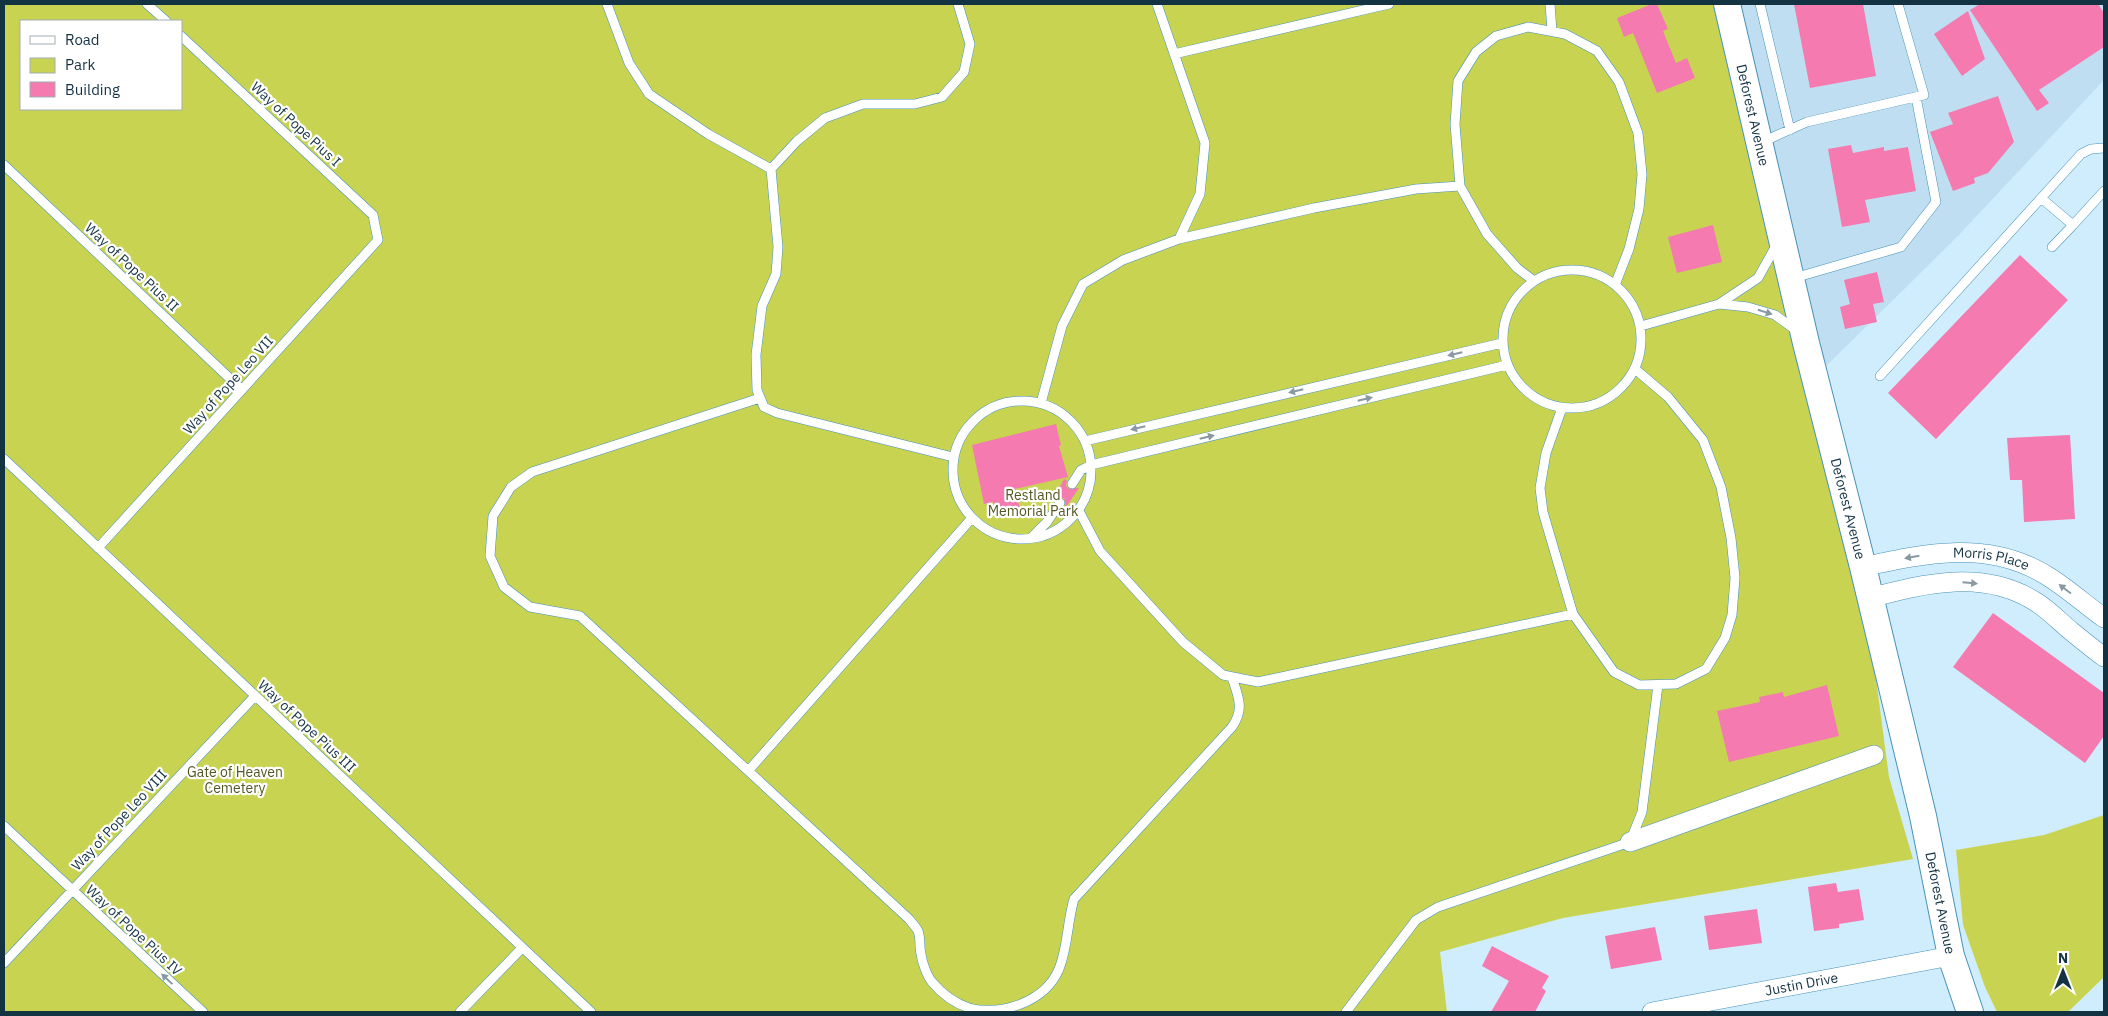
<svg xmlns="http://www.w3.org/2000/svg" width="2108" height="1016" font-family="'IBM Plex Sans',sans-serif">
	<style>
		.built { fill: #bfdef1 }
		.green { fill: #c8d451; fill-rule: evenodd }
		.building { fill: #f47aaf }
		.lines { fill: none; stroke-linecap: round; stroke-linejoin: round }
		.lane-casing { stroke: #4792b9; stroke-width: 10 }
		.street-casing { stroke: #4792b9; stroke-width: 20 }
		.secondary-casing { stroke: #4792b9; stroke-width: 28 }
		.lane { stroke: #fff; stroke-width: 9 }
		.street { stroke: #fff; stroke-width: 19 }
		.secondary { stroke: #fff; stroke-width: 26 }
		.oneway { fill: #8999a1 }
		.labels { text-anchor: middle; stroke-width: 4.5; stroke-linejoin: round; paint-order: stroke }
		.street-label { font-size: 14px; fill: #133343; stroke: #fff }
		.park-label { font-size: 14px; fill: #535822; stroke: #fff }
	</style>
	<rect width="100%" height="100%" fill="#d0edfe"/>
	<path class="built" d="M1729,4H2104V80L1958,236L1815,377Z"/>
	<path class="green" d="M4,4H1729L1859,550L1889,777L1913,859L1563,918L1440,952L1447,1012H4ZM21,21H181V109H21Z
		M2104,815V977L2068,1012H1997L1985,987L1963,925L1956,850L2044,835Z"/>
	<path class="building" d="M1652,4H1657L1668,29L1663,31L1676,63L1687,58L1695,78L1657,93L1633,33L1624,37L1617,18Z
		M1794,4H1863L1876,76L1810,88Z
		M1980,4H2098L2104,13V47L2039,90L2049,103L2037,111L1970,10Z
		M1968,11L1985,59L1962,76L1934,34Z
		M1998,96L2014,142L1988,173L1974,178L1975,183L1953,191L1930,132L1953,124L1948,113Z
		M1851,145L1853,153L1884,147V151L1908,147L1916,191L1865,200L1870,222L1842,227L1828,149Z
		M1713,225L1722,262L1677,273L1668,237Z
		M2020,255L2068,300L1936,439L1888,393Z
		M1877,272L1884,302L1873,304L1877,322L1845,329L1840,307L1850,304L1844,280Z
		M1056,424L1061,445L1059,446L1068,477L1015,489L1020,509L997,515L993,502L984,504L972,445Z
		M2070,435L2075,519L2024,522L2022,480H2010L2007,438Z
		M1064,479L1067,481L1066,486L1069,489L1079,488L1066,507L1064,498H1054Z
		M1993,613L2104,693V736L2085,763L1953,667Z
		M1827,685L1839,736L1729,762L1717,711L1760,702L1759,697L1783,692L1784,697Z
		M1836,883L1838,892L1859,889L1864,920L1839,924V928L1814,931L1808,887Z
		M1757,909L1762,943L1709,950L1704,916Z
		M1655,927L1662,960L1611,969L1605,936Z
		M1492,946L1549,976L1542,988L1546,991L1535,1012H1491L1509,981L1482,966Z"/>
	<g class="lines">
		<g class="lane-casing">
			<path id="lane" d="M147,4L166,21
				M607,4L629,63L649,94L708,134L771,169L797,141L825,118L863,104H915L942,97L964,72L970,44L958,4
				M1157,4L1205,143L1200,194L1179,239
				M1550,4L1552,31
				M1760,4L1790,130
				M1174,54L1389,4
				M1762,142L1807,122L1924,95L1898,4
				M4,165L242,390
				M771,169L778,247L776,274L762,306L756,355L757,390L764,407L777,413L953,457
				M2041,198L2073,225L2052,247
				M2073,225L2104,191
				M1503 339a69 69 0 1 1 138 0a69 69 0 1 1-138 0Z
				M1794,278L1901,247L1936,202L1916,97
				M1534,281L1517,268L1487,234L1460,186L1455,124L1458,81L1476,52L1496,36L1528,27L1565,34L1597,51L1619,82L1638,133L1642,174L1639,209L1629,249L1615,285
				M1719,304L1748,307L1775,315L1797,331
				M1641,326L1719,304L1758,278L1777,244
				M1880,376L2081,154L2091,149L2104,148
				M760,398L532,472L511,487L493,516L490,556L504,587L530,607L580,616L909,919C912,923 916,927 918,931C921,938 919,947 921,954C922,962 927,976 932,982C942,994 954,1003 969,1008C1002,1016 1045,1002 1059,969C1068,947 1067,923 1074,899L1232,727C1245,708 1238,697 1232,677
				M953 470a69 69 0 1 1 138 0a69 69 0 1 1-138 0Z
				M1041,403L1062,326L1083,284L1123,260L1179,239L1314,208L1416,189L1460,186
				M1562,408L1546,453L1540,488L1543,512L1573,614L1614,672L1639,685L1676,684L1706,669L1725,638L1732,615L1735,578L1731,538L1721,487L1703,440L1668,397L1635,369
				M1085,441L1502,343
				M4,459L591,1012
				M1072,484L1081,470L1091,465L1507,365
				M1079,511L1100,551L1183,642L1223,675L1258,682L1573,614
				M1031,538L1047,522L1060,503
				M98,548L378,240L373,215L181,36
				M749,770L972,518
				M4,826L203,1012
				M4,963L255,696
				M460,1012L522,948
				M1346,1012L1416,920L1438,907L1630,842L1642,812L1658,685"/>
		</g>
		<g class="street-casing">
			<g id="street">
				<path id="s1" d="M1863,567C1927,553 1990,539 2049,577C2068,589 2086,605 2104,618"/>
				<path d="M1870,598C1926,583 1984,569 2036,602C2049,610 2060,622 2071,631C2082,640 2093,649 2104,657"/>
				<path d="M1630,842L1874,755"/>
				<path id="s2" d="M1652,1012L1951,956"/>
			</g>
		</g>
		<g class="secondary-casing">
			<g id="secondary">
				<path id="s3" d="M1727,4L1806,343L1863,567L1923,816L1951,956L1970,1012"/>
			</g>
		</g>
		<use href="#lane" class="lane"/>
		<use href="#street" class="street"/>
		<use href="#secondary" class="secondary"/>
	</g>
	<defs><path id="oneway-solid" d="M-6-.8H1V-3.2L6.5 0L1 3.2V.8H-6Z" transform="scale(1.25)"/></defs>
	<g class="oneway">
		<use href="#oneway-solid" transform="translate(1765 312) rotate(18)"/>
		<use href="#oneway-solid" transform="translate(1455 354) rotate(167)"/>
		<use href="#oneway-solid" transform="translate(1296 391) rotate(167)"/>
		<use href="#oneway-solid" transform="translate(1365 399) rotate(-13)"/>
		<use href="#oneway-solid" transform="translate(1138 428) rotate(167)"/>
		<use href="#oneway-solid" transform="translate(1207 437) rotate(-13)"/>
		<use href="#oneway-solid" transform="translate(1912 557) rotate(170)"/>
		<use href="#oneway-solid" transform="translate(1970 583) rotate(5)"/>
		<use href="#oneway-solid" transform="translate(2065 589) rotate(-143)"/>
		<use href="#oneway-solid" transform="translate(167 979) rotate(-137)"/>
	</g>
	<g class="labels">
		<g class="street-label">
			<text dy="5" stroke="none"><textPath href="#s3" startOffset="114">Deforest Avenue</textPath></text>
			<text transform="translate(296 124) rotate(43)" y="5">Way of Pope Pius I</text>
			<text transform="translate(132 267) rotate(43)" y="5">Way of Pope Pius II</text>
			<text transform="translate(228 385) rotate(-48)" y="5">Way of Pope Leo VII</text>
			<text dy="5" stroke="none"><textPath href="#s3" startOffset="519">Deforest Avenue</textPath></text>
			<text dy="5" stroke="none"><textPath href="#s1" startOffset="130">Morris Place</textPath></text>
			<text transform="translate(307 726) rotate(43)" y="5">Way of Pope Pius III</text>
			<text transform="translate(119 820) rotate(-47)" y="5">Way of Pope Leo VIII</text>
			<text dy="5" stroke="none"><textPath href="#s3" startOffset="924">Deforest Avenue</textPath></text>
			<text transform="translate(134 930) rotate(43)" y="5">Way of Pope Pius IV</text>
			<text dy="5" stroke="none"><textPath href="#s2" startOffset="152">Justin Drive</textPath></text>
		</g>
		<g class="park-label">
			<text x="1033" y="500">Restland<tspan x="1033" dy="16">Memorial Park</tspan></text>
			<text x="235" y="777">Gate of Heaven<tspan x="235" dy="16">Cemetery</tspan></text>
		</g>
	</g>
	<rect width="2108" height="1016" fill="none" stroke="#133343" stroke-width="10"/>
	<rect x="20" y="20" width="162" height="90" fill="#ffffff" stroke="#a1adb4"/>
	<rect x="30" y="36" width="25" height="8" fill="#ffffff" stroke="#a1adb4"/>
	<text x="65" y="45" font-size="15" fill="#133343">Road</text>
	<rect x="30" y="58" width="25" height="15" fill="#c8d451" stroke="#a1adb4"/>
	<text x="65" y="70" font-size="15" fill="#133343">Park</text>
	<rect x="30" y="82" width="25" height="15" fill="#f47aaf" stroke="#a1adb4"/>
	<text x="65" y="95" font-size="15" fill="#133343">Building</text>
	<g transform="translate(2063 971)" stroke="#ffffff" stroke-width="4" paint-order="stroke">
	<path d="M0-4L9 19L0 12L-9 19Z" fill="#133343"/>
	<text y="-8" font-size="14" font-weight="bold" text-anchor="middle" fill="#133343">N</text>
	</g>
</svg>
